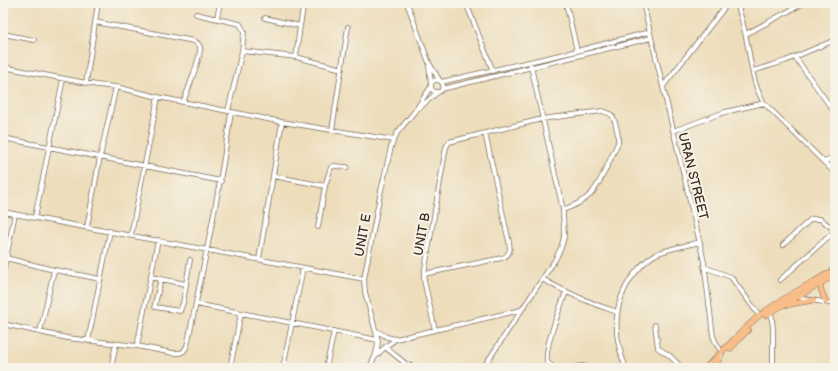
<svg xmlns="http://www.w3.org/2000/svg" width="838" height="371" font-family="'Balsamiq Sans',sans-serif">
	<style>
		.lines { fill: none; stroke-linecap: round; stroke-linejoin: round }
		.minor-casing { stroke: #796955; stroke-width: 5.5 }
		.major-casing { stroke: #796955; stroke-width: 6 }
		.minor { stroke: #fff; stroke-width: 4 }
		.major { stroke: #f8bd89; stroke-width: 5 }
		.labels { text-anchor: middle; stroke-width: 4; stroke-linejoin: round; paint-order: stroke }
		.street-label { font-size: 13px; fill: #3b2a1e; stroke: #f7f3e8 }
	</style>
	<rect width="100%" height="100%" fill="#f7f3e8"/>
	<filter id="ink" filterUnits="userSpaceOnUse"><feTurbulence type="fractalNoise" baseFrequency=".025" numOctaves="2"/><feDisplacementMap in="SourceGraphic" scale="8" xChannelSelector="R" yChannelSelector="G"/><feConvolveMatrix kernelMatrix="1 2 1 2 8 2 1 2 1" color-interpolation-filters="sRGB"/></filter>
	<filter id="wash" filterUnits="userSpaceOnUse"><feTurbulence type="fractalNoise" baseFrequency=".012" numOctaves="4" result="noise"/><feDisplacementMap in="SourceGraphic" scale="16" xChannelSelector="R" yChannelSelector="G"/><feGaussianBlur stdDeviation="0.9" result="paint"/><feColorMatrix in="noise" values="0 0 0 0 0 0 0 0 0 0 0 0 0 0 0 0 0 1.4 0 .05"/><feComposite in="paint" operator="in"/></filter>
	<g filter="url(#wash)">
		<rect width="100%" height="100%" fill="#edddbb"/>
	</g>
	<g filter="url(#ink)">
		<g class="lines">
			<g class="minor-casing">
				<path id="minor" d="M407,3L429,63L440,81
					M466,3L493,71
					M566,3L577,51
					M643,3L698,235L704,262L713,336L716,343L722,353L720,358
					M737,3C740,13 743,23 745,33C751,57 751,82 764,103L835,173
					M196,14L240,24L244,31L242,51L228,111
					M217,18L220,3
					M265,18L300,26
					M95,22L194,41C197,43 200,44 200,48C201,56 187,93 183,102
					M3,34L34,40
					M746,34L804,3
					M242,51L296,57L342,69
					M296,57L300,26L304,3
					M795,57L835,113
					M429,66L431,84
					M3,67L97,85L116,87L158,97L282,122L394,140
					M753,71L785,61L835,40
					M431 86a6 6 0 1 1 12 0a6 6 0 1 1-12 0Z
					M441,82L577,51L649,32
					M86,83L98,3
					M663,88L664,85L728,3
					M442,89L651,38
					M419,108L438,92
					M332,130L348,27
					M673,131L725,112L764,103
					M3,138L221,181
					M825,162L835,155
					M273,176L325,186
					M3,212L364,279
					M35,217L63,79
					M87,227L100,157L116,87
					M318,227L325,186L331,167L334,166L347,167
					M131,235L158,97
					M783,245L811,219H820L835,230
					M6,258L50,269L100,279
					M259,259L282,122
					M704,267L731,277L759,315
					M3,273L15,214
					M424,274L502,258C514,254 509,243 507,233L485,133
					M151,277L186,284
					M161,279L155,304V307L180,311L183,303L190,260
					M542,279C567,293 589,303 617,312
					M780,280L835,231
					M796,296L805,299L835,304
					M196,304L378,340
					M771,311L773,329V368
					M3,324L67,338L137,346L173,353H180L184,351L187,346C203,268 220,191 231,112
					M655,325L658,348L670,356L682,368
					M435,330L424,280V274L446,147L449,142L542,119L602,111C606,112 611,113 613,117C616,124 619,136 618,143C611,157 601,183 591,194C583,202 573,206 563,210
					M377,331L387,337L396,339
					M40,332L54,270
					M88,341L110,231
					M137,346L158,240
					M385,347L406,364L414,367
					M376,356L385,347L396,339L521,310
					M111,368L116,344
					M230,368L241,313
					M283,368L303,268
					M326,368L334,331
					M369,368C375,358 378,351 378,340L365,292L364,279L380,195L391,147L397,133L415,111L430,88
					M483,368L555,260L561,248L564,237L563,210L530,62
					M554,368L547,362C544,347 560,308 566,292
					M571,368C577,367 584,364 589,368
					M626,368C612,334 612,302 635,273C640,267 646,260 653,256C661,250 689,245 700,242
					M764,368L773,366
					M834,368L835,366"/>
			</g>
			<g class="major-casing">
				<path id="major" d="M821,283V290L826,302
					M786,305L814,300
					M766,315L835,275
					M730,349L748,330
					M705,368C724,351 739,332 759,316C782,297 810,285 835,269
					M711,368L719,360"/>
			</g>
			<use href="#minor" class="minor"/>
			<use href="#major" class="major"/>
		</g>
	</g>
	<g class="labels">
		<g class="street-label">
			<text transform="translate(694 176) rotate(76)" y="5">URAN STREET</text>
			<text transform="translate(421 234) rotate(-80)" y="5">UNIT B</text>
			<text transform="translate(362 235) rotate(-80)" y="5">UNIT E</text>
		</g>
	</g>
	<rect width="838" height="371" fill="none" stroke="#f7f3e8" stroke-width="16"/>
</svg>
